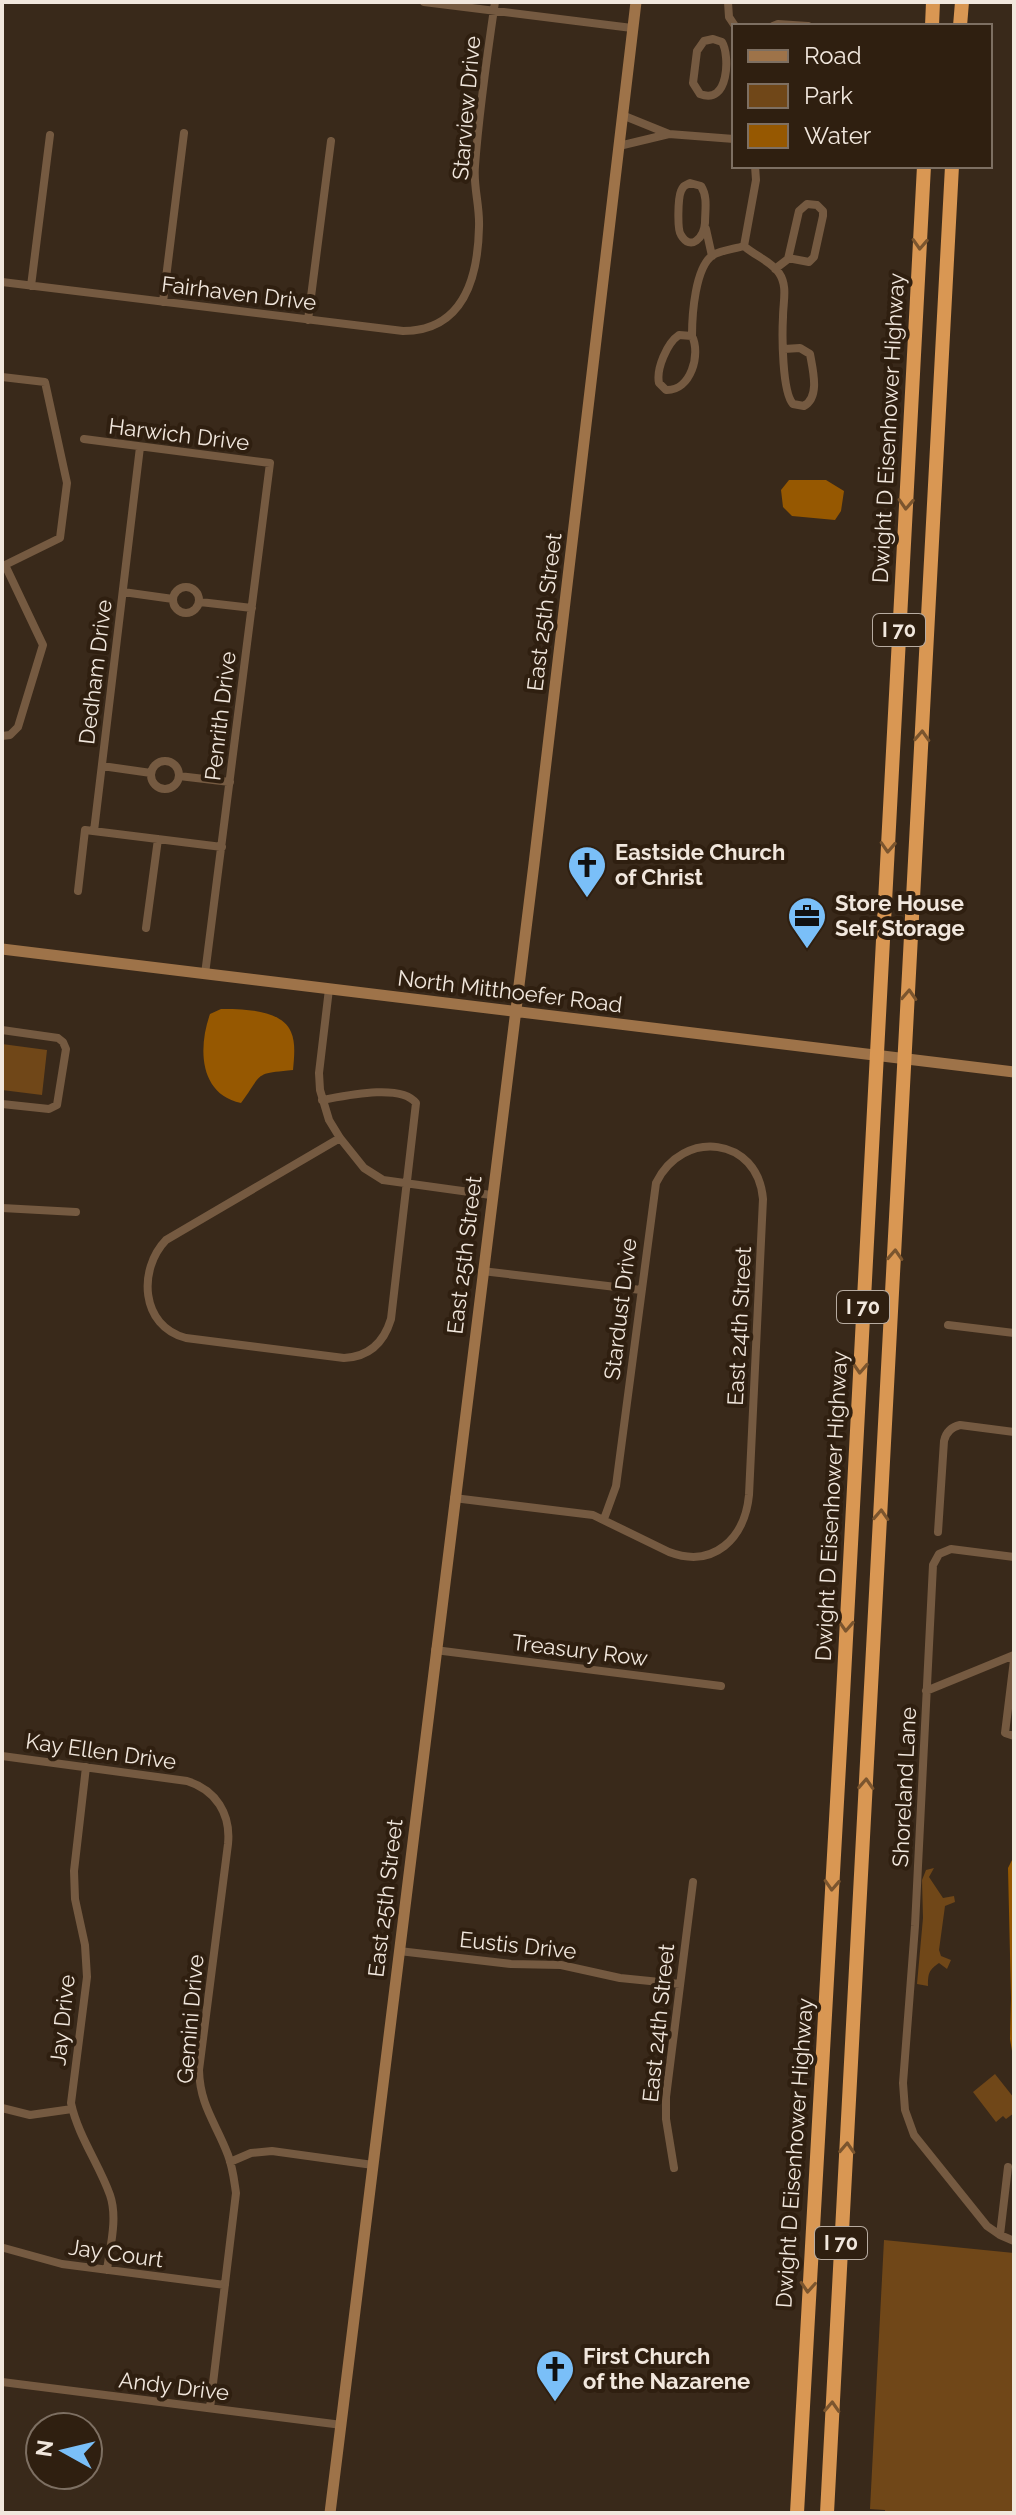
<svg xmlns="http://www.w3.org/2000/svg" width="1016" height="2515" font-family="Raleway,sans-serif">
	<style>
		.green { fill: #704718 }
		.water { fill: #965801 }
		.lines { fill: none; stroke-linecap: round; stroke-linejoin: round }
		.street { stroke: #755a41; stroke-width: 8 }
		.secondary { stroke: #9e7349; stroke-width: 11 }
		.highway { stroke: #d99753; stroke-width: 14 }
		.oneway { stroke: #7b552e }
		.labels { text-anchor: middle; stroke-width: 8; stroke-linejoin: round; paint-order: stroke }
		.shield { fill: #2f1f10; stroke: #b7aba0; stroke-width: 2 }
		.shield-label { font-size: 20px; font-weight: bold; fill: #f1e7dd }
		.street-label { font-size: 22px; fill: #f1e7dd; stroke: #2f1f10 }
		.poi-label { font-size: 22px; font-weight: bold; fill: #f1e7dd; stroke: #2f1f10; text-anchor: start }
	</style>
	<rect width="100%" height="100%" fill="#39291a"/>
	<path class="green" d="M2,1044L47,1050L42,1095L2,1090Z
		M934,1868L929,1877L943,1898L954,1896L955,1902L945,1906L939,1950L941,1956L951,1960L947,1969L939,1963C929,1970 928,1973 928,1986L917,1984L923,1918L922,1880L926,1870Z
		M995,2074L1014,2098V2113L1006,2119L1003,2116L996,2122L973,2092Z
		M884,2240L1014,2253V2513H885V2510L870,2509Z"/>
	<path class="water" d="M789,480H826L844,491L841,511L835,520L792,516L783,507L781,490Z
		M221,1009C241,1009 282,1009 291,1032C296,1043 294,1058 293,1070C253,1074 264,1072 241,1103C199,1094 198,1048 210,1014Z
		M1014,1856V2063L1010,2039L1011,1998L1008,1868Z"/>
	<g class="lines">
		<path class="street" d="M424,2L632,28
			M728,2L729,17L735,26
			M773,26L778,24L808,26
			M713,39L722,42C730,55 729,106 700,94L693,83L697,51L704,41Z
			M622,115L669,134L734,139
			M619,146L669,134
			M755,166L756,180L744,246C755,256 771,261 779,273C788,286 783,302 783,317C782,335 782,392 793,404L804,406C820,397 813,371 810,354L800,348L784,349
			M690,183L701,186C708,197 705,210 705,223C704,237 691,252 681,235C677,230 678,198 681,191C684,185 684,186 690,183Z
			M706,229L712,256
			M775,269L788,259L799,211L807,204L817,205L823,211V216L814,257L809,262L788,258
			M2,282L403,331C464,331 478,277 479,227C480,206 473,186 475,166C479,111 487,56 495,2
			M31,286L50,135
			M163,302L184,133
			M308,320L331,141
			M679,335L692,336C701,354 691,391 666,390L659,383C656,369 667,343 679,335Z
			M692,336C692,315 695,267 713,255C722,250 734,249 744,246
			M2,377L45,382L67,483L60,538L5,565L43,645L18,727L10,735L2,736
			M84,439L270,463L205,974
			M173 600a13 13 0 1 1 26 0a13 13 0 1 1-26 0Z
			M123,592L173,599
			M200,602L252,608
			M151 775a14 14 0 1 1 28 0a14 14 0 1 1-28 0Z
			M102,766L151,773
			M179,776L230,782
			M94,831L140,447
			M78,891L85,830L222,847
			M146,928L158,839
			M329,989L319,1073L320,1090L329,1120L340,1138L364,1168L383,1180L491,1195
			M2,1030L58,1038L63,1042L66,1049L57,1105L49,1109L2,1104
			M322,1100C344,1096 401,1083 416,1103L391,1319C384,1342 369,1357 344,1358L186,1338C140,1326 138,1269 166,1240L340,1138
			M2,1208L76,1212
			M482,1271L641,1290
			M948,1325L1014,1333
			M454,1498L593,1515L669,1552C714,1569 745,1538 749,1495L763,1199C758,1137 683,1128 656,1183L616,1486L604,1519
			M938,1532L944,1441C946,1432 951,1427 960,1425L1014,1432
			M1014,1557L951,1549L939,1554L933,1565L915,1926L903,2083L905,2110L914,2135L987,2226L1000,2235L1014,2241
			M435,1650L721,1686
			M1014,1660L1005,1733L1014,1736
			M926,1691L1014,1655
			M2,1756L187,1781C216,1790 231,1814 228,1844L199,2070C200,2106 216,2123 228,2155C233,2168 234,2180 236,2193L210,2408
			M86,1767L74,1871L75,1899L85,1945L87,1977L71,2103C78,2136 99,2164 110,2195C118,2218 110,2247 107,2270
			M399,1951L511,1964L561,1965L620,1978L680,1984
			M2,2108L30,2115L72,2109
			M230,2162L251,2153L272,2151L373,2165
			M674,2168L666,2119V2097L693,1882
			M1000,2235L1008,2167
			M4,2248L62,2264L225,2285
			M2,2382L342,2425"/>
		<path class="secondary" d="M2,949L1014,1072
			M330,2513L534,864L636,2"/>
		<path class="highway" d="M932,26L933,2
			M960,26L962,2
			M797,2513L843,1695L924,166
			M827,2513L952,166"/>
	</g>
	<defs><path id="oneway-chevron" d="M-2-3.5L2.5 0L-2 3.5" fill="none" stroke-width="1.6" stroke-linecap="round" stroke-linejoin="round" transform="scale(2)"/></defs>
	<g class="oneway">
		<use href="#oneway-chevron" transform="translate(920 244) rotate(93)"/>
		<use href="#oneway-chevron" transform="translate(906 504) rotate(93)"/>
		<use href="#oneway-chevron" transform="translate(922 736) rotate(-87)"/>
		<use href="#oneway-chevron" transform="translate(888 847) rotate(93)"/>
		<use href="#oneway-chevron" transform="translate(909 995) rotate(-87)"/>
		<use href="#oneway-chevron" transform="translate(895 1255) rotate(-87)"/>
		<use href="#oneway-chevron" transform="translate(860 1368) rotate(93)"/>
		<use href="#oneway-chevron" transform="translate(881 1515) rotate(-87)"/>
		<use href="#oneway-chevron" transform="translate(846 1626) rotate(93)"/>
		<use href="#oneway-chevron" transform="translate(866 1784) rotate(-87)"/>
		<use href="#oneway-chevron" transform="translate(832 1885) rotate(93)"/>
		<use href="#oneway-chevron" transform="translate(847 2148) rotate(-87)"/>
		<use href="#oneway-chevron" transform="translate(808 2287) rotate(94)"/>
		<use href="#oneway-chevron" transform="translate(832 2407) rotate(-87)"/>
	</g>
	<defs>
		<g id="church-pin" transform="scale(2)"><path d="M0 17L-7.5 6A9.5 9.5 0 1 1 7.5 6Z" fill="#7abff8" stroke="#2f1f10"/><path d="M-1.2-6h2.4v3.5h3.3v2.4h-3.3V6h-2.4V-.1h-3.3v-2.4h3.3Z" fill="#111"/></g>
		<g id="office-pin" transform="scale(2)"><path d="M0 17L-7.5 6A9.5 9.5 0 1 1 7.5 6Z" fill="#7abff8" stroke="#2f1f10"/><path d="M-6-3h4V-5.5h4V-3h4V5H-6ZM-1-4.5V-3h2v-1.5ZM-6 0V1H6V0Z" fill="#111"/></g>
	</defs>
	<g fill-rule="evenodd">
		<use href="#church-pin" x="587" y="865"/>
		<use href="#office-pin" x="807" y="916"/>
		<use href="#church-pin" x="555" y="2369"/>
	</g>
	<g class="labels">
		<g class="shield">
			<rect x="873" y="614" width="52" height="32" rx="6"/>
			<rect x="837" y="1291" width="52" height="32" rx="6"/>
			<rect x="815" y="2227" width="52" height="32" rx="6"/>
		</g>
		<g class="shield-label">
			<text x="899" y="637">I 70</text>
			<text x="863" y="1314">I 70</text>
			<text x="841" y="2250">I 70</text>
		</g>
		<g class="street-label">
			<text transform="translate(466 108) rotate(-85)" y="8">Starview Drive</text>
			<text transform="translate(239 293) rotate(7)" y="8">Fairhaven Drive</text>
			<text transform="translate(888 428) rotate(-87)" y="8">Dwight D Eisenhower Highway</text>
			<text transform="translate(179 434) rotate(7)" y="8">Harwich Drive</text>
			<text transform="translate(544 612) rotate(-83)" y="8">East 25th Street</text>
			<text transform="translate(95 672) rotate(-83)" y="8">Dedham Drive</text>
			<text transform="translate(220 716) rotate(-83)" y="8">Penrith Drive</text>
			<text transform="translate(510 991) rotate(7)" y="8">North Mitthoefer Road</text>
			<text transform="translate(464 1255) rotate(-83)" y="8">East 25th Street</text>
			<text transform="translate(620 1309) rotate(-83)" y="8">Stardust Drive</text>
			<text transform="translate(739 1326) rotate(-87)" y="8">East 24th Street</text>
			<text transform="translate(831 1506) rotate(-87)" y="8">Dwight D Eisenhower Highway</text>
			<text transform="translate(580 1650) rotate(7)" y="8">Treasury Row</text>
			<text transform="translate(101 1751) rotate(8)" y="8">Kay Ellen Drive</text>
			<text transform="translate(904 1787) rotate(-87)" y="8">Shoreland Lane</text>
			<text transform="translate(385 1898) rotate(-83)" y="8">East 25th Street</text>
			<text transform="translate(518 1945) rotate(6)" y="8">Eustis Drive</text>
			<text transform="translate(190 2019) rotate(-85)" y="8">Gemini Drive</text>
			<text transform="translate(62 2020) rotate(-84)" y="8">Jay Drive</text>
			<text transform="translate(658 2023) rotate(-84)" y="8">East 24th Street</text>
			<text transform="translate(794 2153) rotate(-86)" y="8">Dwight D Eisenhower Highway</text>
			<text transform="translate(116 2253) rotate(8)" y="8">Jay Court</text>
			<text transform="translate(174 2386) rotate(7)" y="8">Andy Drive</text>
		</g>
		<g class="poi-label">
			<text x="615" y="860">Eastside Church<tspan x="615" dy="25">of Christ</tspan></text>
			<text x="835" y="911">Store House<tspan x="835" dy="25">Self Storage</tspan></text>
			<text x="583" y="2364">First Church<tspan x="583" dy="25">of the Nazarene</tspan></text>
		</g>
	</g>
	<rect width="1016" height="2515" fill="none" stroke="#f1e7dd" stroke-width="8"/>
	<rect x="732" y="24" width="260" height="144" fill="#2f1f10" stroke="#7d6f62" stroke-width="2"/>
	<rect x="748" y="50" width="40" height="12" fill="#9e7349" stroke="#7d6f62" stroke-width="2"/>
	<text x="804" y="64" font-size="24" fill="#f1e7dd">Road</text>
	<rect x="748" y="84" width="40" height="24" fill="#704718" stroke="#7d6f62" stroke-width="2"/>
	<text x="804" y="104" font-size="24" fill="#f1e7dd">Park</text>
	<rect x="748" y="124" width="40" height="24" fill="#965801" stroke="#7d6f62" stroke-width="2"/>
	<text x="804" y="144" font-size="24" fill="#f1e7dd">Water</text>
	<g transform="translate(64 2451) rotate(278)"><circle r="38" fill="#2f1f10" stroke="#7d6f62" stroke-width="2"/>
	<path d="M0-6L14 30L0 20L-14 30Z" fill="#7abff8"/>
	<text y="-12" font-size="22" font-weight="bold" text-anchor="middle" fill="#f1e7dd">N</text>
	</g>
</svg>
